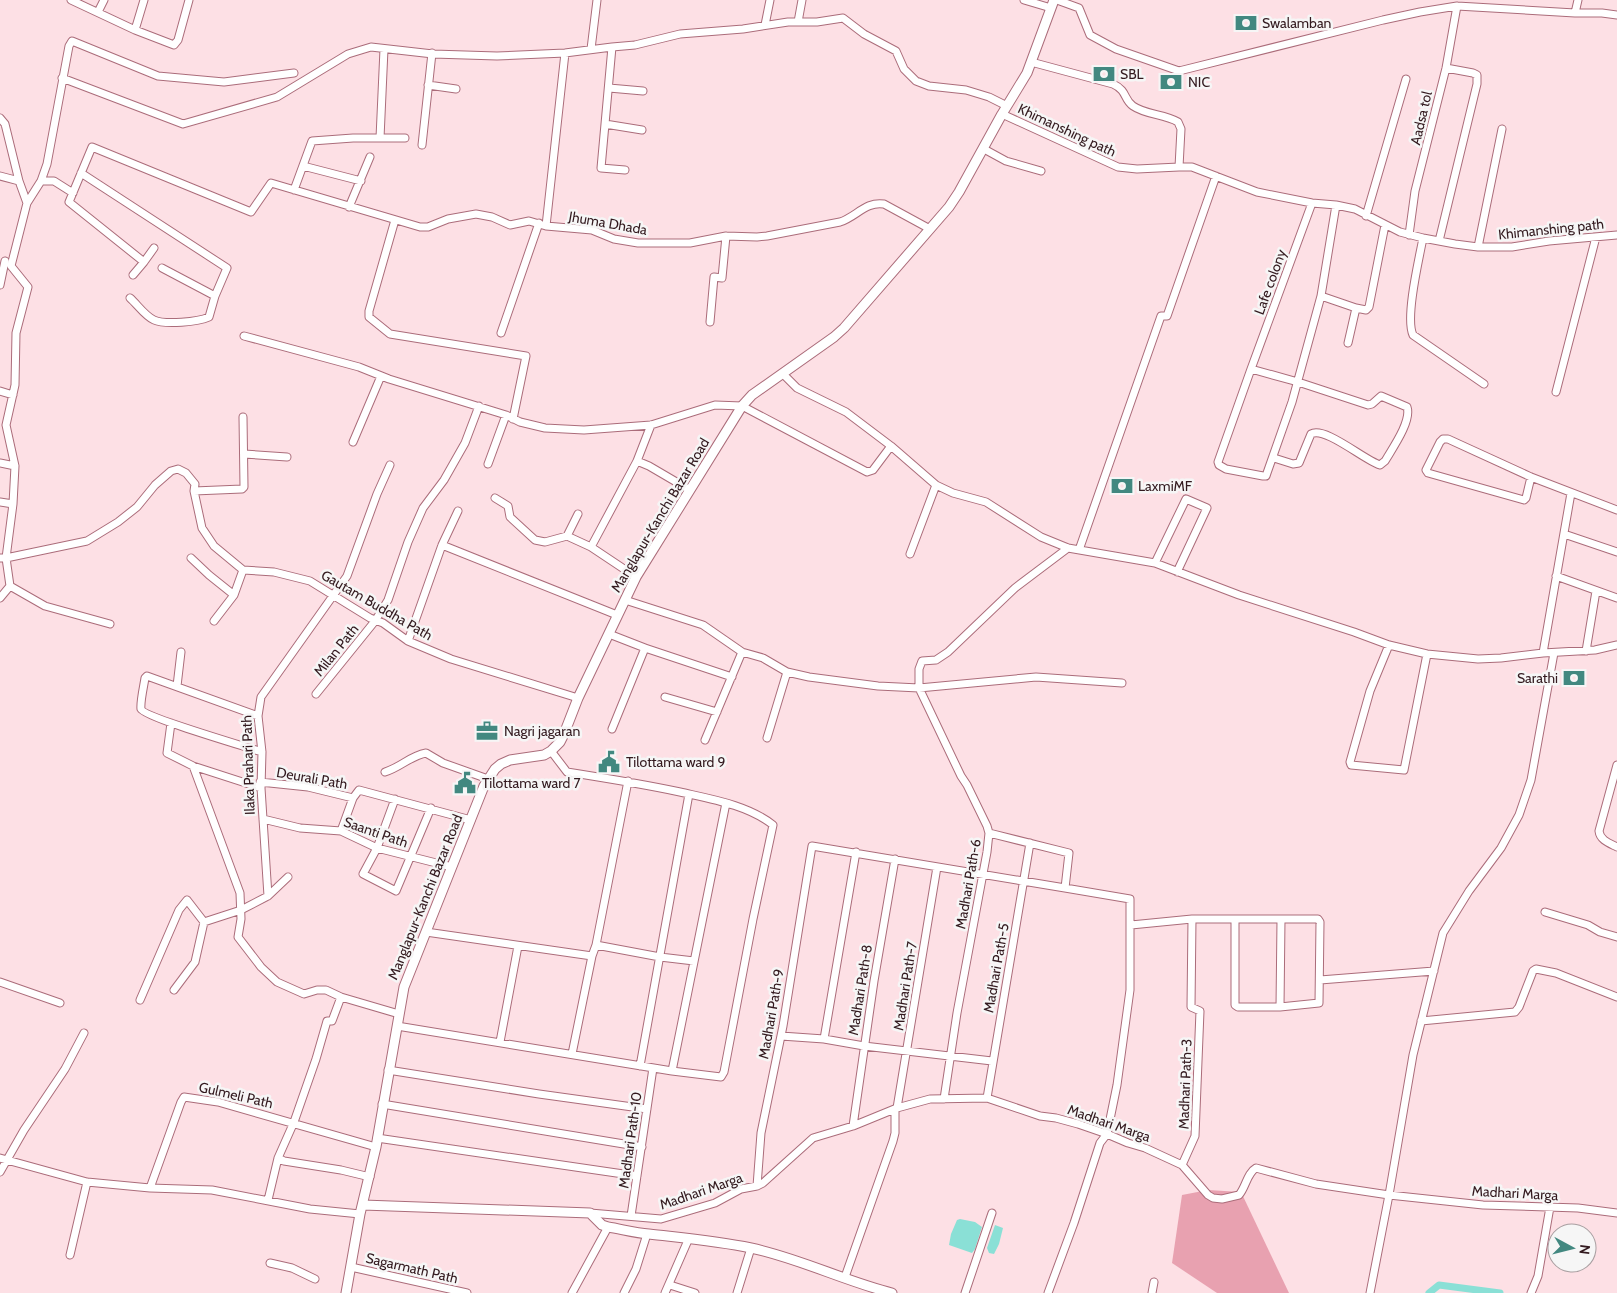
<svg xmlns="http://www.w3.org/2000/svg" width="1617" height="1293" font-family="Cabin,sans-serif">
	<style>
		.forest { fill: #e8a1b0 }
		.water { fill: #8ae0d6 }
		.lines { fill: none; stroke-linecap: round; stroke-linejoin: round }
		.canal { stroke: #8ae0d6; stroke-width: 7 }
		.minor-casing { stroke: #ab6c7a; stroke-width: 9 }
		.tertiary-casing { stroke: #ab6c7a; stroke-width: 11 }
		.minor { stroke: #fff; stroke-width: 7 }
		.tertiary { stroke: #fff; stroke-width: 9 }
		.labels { text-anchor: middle; stroke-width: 5; stroke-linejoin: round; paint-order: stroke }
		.poi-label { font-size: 14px; fill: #331a1f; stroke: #f6f6f6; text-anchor: start }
		.street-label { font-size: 14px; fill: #331a1f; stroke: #f6f6f6 }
	</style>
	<rect width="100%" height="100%" fill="#fde0e5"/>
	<path class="forest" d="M1208,1190L1241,1192L1289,1293H1217L1172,1263L1182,1195Z"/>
	<path class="water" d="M960,1219L975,1222L982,1227L975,1249L972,1253L949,1245L951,1234L957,1220Z
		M995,1225L1003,1228L999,1244L994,1254L989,1253L987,1248Z"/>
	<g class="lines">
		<path class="canal" d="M1429,1293L1439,1285L1500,1293"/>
		<g class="minor-casing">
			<path id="minor" d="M71,0L135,30L174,45L178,40L189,0
				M1024,0L1051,8
				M1057,0L1079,8L1090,35L1116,49L1179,71L1383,20L1420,12L1457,6L1575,13H1602L1617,15
				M98,12L104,0
				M1575,13L1578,0
				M798,22L802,0
				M765,25L770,0
				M135,30L144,0
				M612,47L601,168L625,170
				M591,49L597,0
				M1031,62L1113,84C1128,91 1123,99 1133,106C1146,115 1164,114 1178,122L1181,129L1179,167
				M62,78L183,124L277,97L348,54L371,47L433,54L497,56L565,53L612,47L635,45L680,34L743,29L788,22H817L843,18L864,34L896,51L904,69L916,81L929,86L966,90L989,97L1007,106
				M428,85L456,89
				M609,88L643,91
				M1002,114L1118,167L1137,169L1179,167H1192L1257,192L1312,203L1336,205L1355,209L1400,232L1423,238L1455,244L1478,247H1512L1549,241L1617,235
				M0,118L5,124L19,181L27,203
				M605,124L642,130
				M380,138L384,49
				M422,145L432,53
				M984,149L1006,161L1041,171
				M303,166L361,181
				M81,173L227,268L215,296L162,268
				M0,176L19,181
				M41,181H54L73,193
				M294,190L312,141L353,138H405
				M349,207L370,157
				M1366,216L1406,79
				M395,220L369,311V317L390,334L526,356L513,419
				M546,226L565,53
				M1409,235L1415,191L1446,68L1457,6
				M1423,238C1419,259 1405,318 1413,335L1484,384
				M1439,241L1477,84V75L1473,73L1446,68
				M1478,247L1502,129
				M144,262L154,248
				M133,275L144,262L69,202L92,147L251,212L271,183L420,227H428L448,219L476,214L492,217L510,225L529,221L546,226L592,230L614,239L638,243H690L726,236L757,237L767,236L840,222C856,217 866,201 884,204L930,229
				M0,285L5,261
				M1321,296L1356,308L1348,343
				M130,298C137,304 145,316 154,320C165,325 198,322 209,317L215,296
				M1356,308L1366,310L1369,307L1385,225
				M710,322L714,277L722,278L726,236
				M501,333L539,223
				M244,336L359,367L389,379L506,415L520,422L545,428L584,430L651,425L715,405L742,406L867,472L873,470L891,446
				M1251,369L1312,203
				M783,374L797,388L846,412L891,446L936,485L953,493L986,502L1041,537L1068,548L1155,563L1239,595L1354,632L1389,645L1427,654L1478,659L1501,658L1543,653L1595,650L1617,645
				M0,391L13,395
				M1556,392L1596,237
				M651,425L637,461L649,466L690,490
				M353,442L381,376
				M244,454L287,457
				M1274,458L1293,464L1299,463L1311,434C1325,426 1364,460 1380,465L1385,461C1392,449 1412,421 1407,407L1381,396L1372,404L1368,405L1298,382L1251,369L1218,462L1219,465L1226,469L1263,476H1266L1267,473L1292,402L1315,318L1321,296L1336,205
				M0,463L15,466
				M488,464L506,415
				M1531,477L1526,498L1524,500L1428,473L1426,470L1440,442L1443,439H1448L1531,477L1617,510
				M194,491L242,489L244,487L243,417
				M495,498L508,506L510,517L535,540L545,542L567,536L591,547L636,577
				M0,502L13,504
				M1564,534L1617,552
				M567,536L578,514
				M442,545L617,615
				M591,547L637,461
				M1079,550L1161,316H1167L1216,176
				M910,554L936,485
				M0,558H6L13,504L15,466L6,425L15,385L16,333L28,287L11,266L27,203L41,181L47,164L69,46L72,41L158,76L224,82L294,73
				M191,558L209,575L234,595
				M1155,563L1186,499L1207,508L1177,572
				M1556,576L1617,598
				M10,586L45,606L110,624
				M0,598L10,586L6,558L87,541L118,522L137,507L155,485L171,471L178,469L186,473L195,484L194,491L202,528L214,546L243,570L274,572L310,581L370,618L383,623L408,641L451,659L578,698
				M625,600L703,625L742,652L763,658L787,672L809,677L878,686L919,688L1036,677L1122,683
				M214,621L234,595L243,570
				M609,634L645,648L732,677
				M408,641L442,545L458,511
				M1389,645L1370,691L1350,762L1351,765L1404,770L1427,654
				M1586,651L1596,591
				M1543,653L1571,493
				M177,686L181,652
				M316,694L375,621L388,600L408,542L423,508L444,480L465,443L479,406
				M665,697L717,712
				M258,716L147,676L145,678C144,685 140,702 141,709C144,717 247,747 262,752
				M171,723L167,753L193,766L261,788
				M612,729L645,648
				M767,738L787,672
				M705,740L742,652
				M1617,765L1599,831C1600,840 1609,843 1617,847
				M193,766L240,893L241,919L238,937L261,967L277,982L304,994L317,990H326L341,997L399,1014
				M385,772C401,767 410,756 426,753L443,763L488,779
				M260,782L308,787L353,798L359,790L471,820
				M395,799L377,848L363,874L396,891L431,808
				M263,819L300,828L341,831L377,848L452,867
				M341,831L353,798
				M989,833L1069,853L1065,888L1130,899V990L1117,1085L1107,1134L1100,1143L1074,1223L1048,1293
				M268,896L288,877
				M1545,912L1588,925L1600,932L1617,937
				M1131,925L1192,919H1318L1320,922L1319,1003L1280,1007H1238L1235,1005V920
				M426,932L592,956
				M596,945L660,957L694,961
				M1320,980L1434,971
				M0,982L60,1003
				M174,990L195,962L204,922
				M140,1000L179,910L187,900L204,922L241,910L268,896L261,788L262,752L258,716L261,697L347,576L377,494L390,465
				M1280,1007L1281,920
				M1421,1021L1515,1012L1519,1007L1533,971L1536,969L1556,973L1617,997
				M397,1026L672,1071L721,1077L724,1072L753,919L773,825C748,805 711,799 680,792C643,784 605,778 567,772L551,751
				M781,1036L824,1039L864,1046L992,1061
				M824,1039L856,852
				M500,1042L518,946
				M572,1054L592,956L596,945L628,781
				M640,1066L689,794
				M388,1070L539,1094L647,1109
				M672,1071L726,803
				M987,1098L1030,843
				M944,1099L957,1013L987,852L989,833L987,826L967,785L961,776L919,688V669L922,661L936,660L948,652L1015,588L1068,548
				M382,1104L642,1147
				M897,1108L937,867
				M853,1126L874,981L895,859
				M377,1138L637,1176
				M0,1158L87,1182L150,1188L212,1190L310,1209L360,1214
				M278,1158L284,1161L341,1170L370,1177
				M1182,1165L1195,1136L1200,1011L1191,1007L1192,919
				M0,1172L24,1130L65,1069L84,1033
				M757,1186L761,1133L783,1026L812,846L1065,888
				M150,1188L181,1102L184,1097L218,1102L376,1147
				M268,1200L278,1158L294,1122L316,1059L327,1021H332L341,997
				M590,1213L661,1219L715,1203L741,1189L757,1186L763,1183L813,1138L853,1126L897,1108L930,1099L987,1098L1040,1116L1056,1118L1078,1124L1107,1134L1128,1143L1145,1148L1182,1165L1208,1195L1213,1198L1222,1199L1239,1195C1246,1187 1247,1173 1256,1168L1316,1184L1389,1195L1483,1205L1578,1208L1617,1213
				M631,1216L653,1068
				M70,1255L87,1182
				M270,1263L292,1268L315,1279
				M351,1267L467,1293
				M845,1277L893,1141L895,1133V1109
				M670,1285L695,1293
				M572,1293L608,1227
				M624,1293L636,1269L647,1234
				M665,1293L689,1238
				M737,1293L751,1248
				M965,1293L992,1213
				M1152,1293L1154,1282
				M1370,1293L1389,1195L1413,1055L1443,933L1469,891L1501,848L1519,815L1531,780L1554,653
				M1531,1293L1538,1276L1550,1207"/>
		</g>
		<g class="tertiary-casing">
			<path id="tertiary" d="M363,1205L590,1213L602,1225L608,1227C621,1229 635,1233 649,1234C683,1238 717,1241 751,1248C799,1258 844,1281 892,1293
				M346,1293L360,1214L376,1147L404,987L484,786L495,769L501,764L510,760L544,755L551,751L560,742L564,734L578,698L636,577L742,406L752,395L834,337L844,328L949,207L959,192L1002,114L1027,73L1054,0"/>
		</g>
		<use href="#minor" class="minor"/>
		<use href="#tertiary" class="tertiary"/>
	</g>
	<defs>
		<g id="bank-bare" transform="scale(1.725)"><path d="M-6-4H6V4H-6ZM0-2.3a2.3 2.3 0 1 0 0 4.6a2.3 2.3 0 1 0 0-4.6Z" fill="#428880" stroke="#f6f6f6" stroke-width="2.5" paint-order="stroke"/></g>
		<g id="office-bare" transform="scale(1.725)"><path d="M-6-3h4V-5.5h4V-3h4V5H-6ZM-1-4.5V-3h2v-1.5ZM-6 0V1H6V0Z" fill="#428880" stroke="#f6f6f6" stroke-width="2.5" paint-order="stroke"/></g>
		<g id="civic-bare" transform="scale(1.725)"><path d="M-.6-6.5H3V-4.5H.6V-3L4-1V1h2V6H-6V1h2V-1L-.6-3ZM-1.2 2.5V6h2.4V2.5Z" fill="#428880" stroke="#f6f6f6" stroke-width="2.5" paint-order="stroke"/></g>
	</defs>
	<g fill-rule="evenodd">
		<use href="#bank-bare" x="1246" y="23"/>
		<use href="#bank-bare" x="1104" y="74"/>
		<use href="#bank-bare" x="1171" y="82"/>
		<use href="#bank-bare" x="1122" y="486"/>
		<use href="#bank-bare" x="1574" y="678"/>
		<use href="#office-bare" x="487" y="731"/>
		<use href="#civic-bare" x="609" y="762"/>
		<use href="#civic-bare" x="465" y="783"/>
	</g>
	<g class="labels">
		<g class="poi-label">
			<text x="1262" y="28">Swalamban</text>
			<text x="1120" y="79">SBL</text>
			<text x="1188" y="87">NIC</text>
			<text x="1138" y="491">LaxmiMF</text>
			<text x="1558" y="683" text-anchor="end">Sarathi</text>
			<text x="504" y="736">Nagri jagaran</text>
			<text x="626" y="767">Tilottama ward 9</text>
			<text x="482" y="788">Tilottama ward 7</text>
		</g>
		<g class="street-label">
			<text transform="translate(1421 118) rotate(-77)" y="5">Aadsa tol</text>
			<text transform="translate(1067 130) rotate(25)" y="5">Khimanshing path</text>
			<text transform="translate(608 223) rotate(10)" y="5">Jhuma Dhada</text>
			<text transform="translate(1551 229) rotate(-6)" y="5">Khimanshing path</text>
			<text transform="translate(1270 282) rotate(-70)" y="5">Lafe colony</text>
			<text transform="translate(660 515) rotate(-59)" y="5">Manglapur-Kanchi Bazar Road</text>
			<text transform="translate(377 605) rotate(30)" y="5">Gautam Buddha Path</text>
			<text transform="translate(336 650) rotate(-51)" y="5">Milan Path</text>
			<text transform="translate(248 765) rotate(-92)" y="5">Ilaka Prahari Path</text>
			<text transform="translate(312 778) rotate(10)" y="5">Deurali Path</text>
			<text transform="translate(376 832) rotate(19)" y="5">Saanti Path</text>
			<text transform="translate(968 884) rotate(-80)" y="5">Madhari Path-6</text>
			<text transform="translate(425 897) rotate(-68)" y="5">Manglapur-Kanchi Bazar Road</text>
			<text transform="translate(996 968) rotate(-80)" y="5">Madhari Path-5</text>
			<text transform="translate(905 986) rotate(-81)" y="5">Madhari Path-7</text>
			<text transform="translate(860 990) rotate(-81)" y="5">Madhari Path-8</text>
			<text transform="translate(771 1014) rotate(-80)" y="5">Madhari Path-9</text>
			<text transform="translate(1185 1084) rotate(-88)" y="5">Madhari Path-3</text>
			<text transform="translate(236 1095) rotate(13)" y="5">Gulmeli Path</text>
			<text transform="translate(1109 1123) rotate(19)" y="5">Madhari Marga</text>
			<text transform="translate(630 1140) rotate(-82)" y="5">Madhari Path-10</text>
			<text transform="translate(701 1191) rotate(-19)" y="5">Madhari Marga</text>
			<text transform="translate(1515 1193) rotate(3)" y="5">Madhari Marga</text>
			<text transform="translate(412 1268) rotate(13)" y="5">Sagarmath Path</text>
		</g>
	</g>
	<g transform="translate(1572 1248) rotate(97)"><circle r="24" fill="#f6f6f6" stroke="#a89ea0"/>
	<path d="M0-4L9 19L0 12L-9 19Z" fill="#428880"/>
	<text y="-8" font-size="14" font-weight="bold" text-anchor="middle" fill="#331a1f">N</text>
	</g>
</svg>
